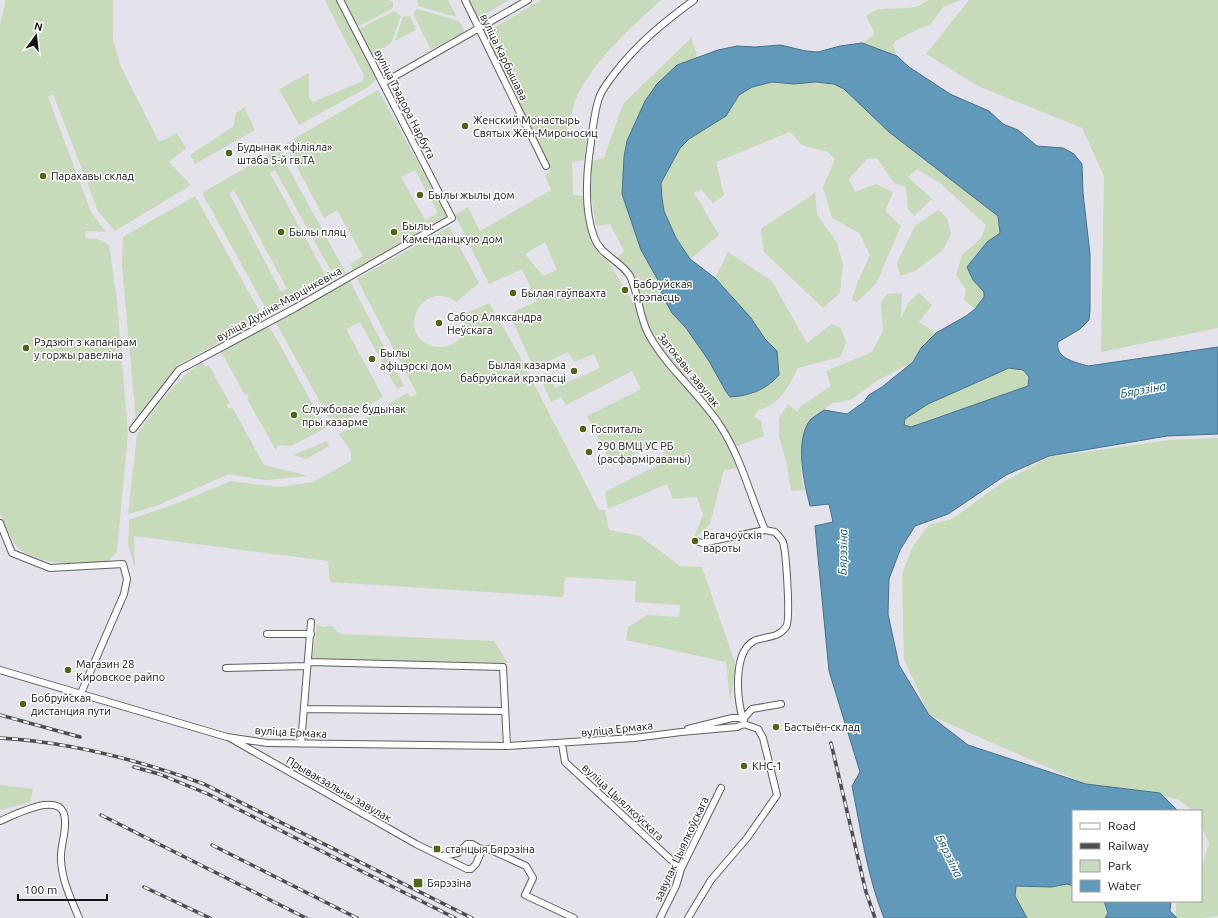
<svg xmlns="http://www.w3.org/2000/svg" width="1218" height="918" font-family="Ubuntu,sans-serif">
	<style>
		.green { fill: #c7daba; fill-rule: evenodd }
		.water { fill: #6099b9; stroke: #497088; fill-rule: evenodd }
		.lines { fill: none; stroke-linecap: round; stroke-linejoin: round }
		.minor-casing { stroke: #605e65; stroke-width: 8 }
		.minor { stroke: #fff; stroke-width: 6 }
		.rail-casing { stroke: #4d4c51; stroke-width: 3.5 }
		.rail { stroke: #fff; stroke-width: 2; stroke-dasharray: 6; stroke-linecap: butt }
		.poi-dot { fill: #4f6615; stroke: #fff; stroke-width: 1.5 }
		.labels { text-anchor: middle; stroke-width: 3; stroke-linejoin: round; paint-order: stroke }
		.street-label { font-size: 11px; fill: #121215; stroke: #fff }
		.poi-label { font-size: 11px; fill: #121215; stroke: #fff; text-anchor: start }
		.water-label { font-size: 12px; font-style: italic; fill: #0b5676; stroke: #fff }
	</style>
	<rect width="100%" height="100%" fill="#e4e2eb"/>
	<path class="green" d="M6,0H113V38L120,65L159,142L177,133L186,148L169,162L191,185L115,231L98,211L53,94L48,97L91,212L106,232L86,231L85,238L98,239L109,245L117,301L128,433L117,551C114,554 110,561 106,562C86,567 36,564 21,550C10,541 6,526 0,513V25Z
		M325,0H336L376,79L370,86L299,125L279,89L309,73V98L313,102L363,81L364,75L343,36Z
		M344,0H388L393,2V8L357,27Z
		M418,0H448L457,17L418,6Z
		M467,0H509L477,19Z
		M541,0H661C633,26 595,59 578,94C573,105 571,118 568,129L587,137L584,160L572,162L573,195L583,196L591,242L607,259L635,306L644,334L708,416L725,442L737,468L724,470L710,524L693,540L703,515L697,497L673,499L667,484L608,509L605,492L668,460L659,442L612,465L587,416L641,389L632,371L566,405L561,397L551,402L540,377L548,374L555,388L600,368L594,354L574,362L568,352L534,368L511,318L510,314L537,301L522,269L489,284L455,215L468,207L480,231L551,190L545,175L551,170L485,33ZM545,242L557,270L543,276L525,254Z
		M928,0H962L944,6L930,25L918,29L895,41L893,45L897,56L862,43L872,37L874,31L866,17C881,0 908,17 928,0Z
		M969,0H1218V328L1101,352L1104,176L1082,128L978,86L926,54Z
		M417,9L459,21L465,32L431,50L413,14Z
		M394,11L401,16L391,43L372,55L359,29Z
		M410,16L416,30L395,41L403,17Z
		M691,38L698,58L677,65L627,141L624,157L622,194L641,250L659,282L663,297L672,313L686,328L709,361L730,397L753,394L778,375L777,351L765,339L751,318L715,278L728,252L772,281L807,343L832,324L841,328L846,342L840,357L798,368C788,387 780,405 758,410L754,417L761,421L764,436L737,446L724,424L661,347L648,325L634,274L617,258L624,251L610,224L596,226L591,194L592,161L604,158L623,104Z
		M772,82L834,84L844,89L889,132L998,216L1000,233L987,242L972,259L973,280L984,292V297L975,309L964,300L966,290L956,275L962,255L981,238L986,225L941,184L917,169L908,177L932,199L914,216L908,209L906,187L894,183L877,158L867,159L849,179L855,192L876,184L893,192L885,211L901,226L876,284L857,302L852,300L858,281L870,255L859,233L832,218L823,187L835,159L828,152L802,145L790,132L716,162L724,195L713,203L701,189L694,193L719,235L690,259L676,238L664,211L661,183L680,148L689,139L726,116L739,95L752,87Z
		M378,90L447,215L353,270L350,264L363,256L337,210L324,218L285,144ZM415,170L438,213L425,220L401,177Z
		M244,107L255,130L195,164L190,155L233,127L236,113Z
		M278,149L346,273L269,314L202,193ZM275,170L331,271L325,274L270,173ZM234,190L287,289L281,292L229,193Z
		M815,193L817,215L837,243L843,264L840,293L823,308L764,252L761,229Z
		M195,196L264,319L179,364L136,421L122,265L123,237Z
		M938,210L947,218L951,234L943,250L915,271L900,276L897,263L915,226Z
		M449,227L479,283L456,302C451,298 443,295 436,296C427,298 419,304 416,313C402,353 472,363 464,314L489,303L517,351L599,510H605L609,530L640,536L680,566L702,567L736,666L730,701L726,662L626,640L628,627L647,615L679,617L680,605L635,602L636,581L565,577L563,597L330,582L328,561L134,536L135,569L128,544L129,520L183,501L231,481L279,487L313,482L351,461V451L339,434L407,393L411,397L417,394L357,279Z
		M350,281L404,386L397,389L360,322L346,329L383,397L334,427L275,321Z
		M902,293L901,318L909,302L919,293L932,305L919,322L936,333L921,348L913,362L878,380L852,399L830,404L811,420L803,437L801,457L802,480L805,490L791,491L787,465L779,436V418L788,404L797,412L801,406L831,386L826,371L872,352L883,331L881,304L887,294Z
		M267,327L272,331L326,428L291,446L278,445L276,450L247,399L249,397L247,394L245,395L221,352Z
		M202,362L205,367L209,366L230,403L226,405L229,409L232,407L264,465L309,476L264,480L229,474L156,506L128,514L137,435L160,402L185,375Z
		M1009,368L1023,370L1029,377L1028,387L930,419L911,427L904,425L905,419L928,404Z
		M1218,438V916L1204,918H1176V905L1179,901H1201V870L1209,843L1201,826V811H1193L1178,799L1086,784L929,715L904,659L902,574L913,546L929,525L952,519L1000,484L1049,457L1169,440Z
		M327,441L329,446L306,459L293,455Z
		M317,624L323,627L332,626L340,634L494,641L508,663L312,659Z
		M0,785L33,789L30,802L0,810Z
		M1067,884L1073,886V901H1104L1108,913L1105,918H1027L1014,896L1016,886L1051,887Z"/>
	<path class="water" d="M862,43L897,56L909,67L950,94L989,111L1003,124L1018,130L1037,146L1063,148L1074,154L1082,164L1083,193L1090,254V310L1089,320L1080,329L1058,342C1055,358 1074,362 1088,366L1218,347V434L1167,436L1049,456L1006,475L948,514L915,526L900,550L889,579L888,614L899,665L929,715L968,745L1086,784L1160,793L1178,811H1073V886L1067,884L1051,887L1016,886L1015,896L1027,918H884C867,876 861,830 852,786L860,772L829,671L815,526L833,522L829,504L810,506C804,483 794,439 811,419C815,416 820,413 824,410L847,414L864,402L869,395L882,387L913,362L921,348L936,333L966,316L975,309L984,297V292L973,280L967,267L987,242L1000,233L998,216L889,132L844,89L834,84L815,82L794,84L772,82L752,87L739,95L726,116L689,139L680,148L661,183L662,198L664,211L676,238L690,259L715,278L751,318L765,339L777,351L779,375C766,390 749,396 730,397L725,390L709,361L686,328L672,313L663,297L659,282L641,250L622,194L624,157L627,141L645,101L657,84L677,65L718,50L737,46L755,47L780,45L806,51L818,52L840,46ZM1009,368L1023,370L1029,377L1028,386L911,427L904,425L905,419L928,404Z
		M1104,901H1171L1170,911L1177,918H1105L1108,913Z"/>
	<g class="lines">
		<g class="minor-casing">
			<path id="minor" d="M465,0L546,166
				M694,0C664,22 637,44 614,74C609,81 602,89 599,98C593,116 592,138 589,157C586,182 585,213 594,237C600,255 621,261 630,276C639,295 639,317 649,335C668,369 700,394 721,427C741,458 750,495 765,530L775,532C778,535 781,538 783,542C786,552 791,620 786,627C778,638 768,636 756,640C732,650 737,699 743,719L752,709L781,704
				M383,83L528,0
				M133,429L179,370L295,308L452,218L340,0
				M0,523L12,553L50,568L123,564L127,579L124,594L81,693
				M696,541L702,543L765,530
				M267,634H311
				M309,662L503,667L507,746
				M226,668L307,666
				M0,670L227,737L267,743L507,746L634,738L681,732L737,727L744,724
				M304,709L505,711
				M688,729L732,718H739L744,720
				M230,738L416,844L467,869H471L476,864L482,850L472,844H467L458,853L442,856
				M301,744L311,622
				M562,744L565,762L681,869
				M0,821C17,814 65,788 65,821C66,834 60,847 61,860C62,881 71,899 79,918
				M482,850L489,849L526,866L533,878L525,895L574,918
				M660,918L676,886L681,869L721,788
				M688,918L711,880L747,838L777,795L763,738L758,729L744,724"/>
		</g>
		<use href="#minor" class="minor"/>
		<g class="rail-casing">
			<path id="rail" d="M0,715L80,737
				M0,738C70,742 139,760 204,784L472,918
				M831,743L866,892L875,918
				M134,767L159,774L208,794L455,918
				M101,815L306,918
				M212,845L357,918
				M144,887L210,918"/>
		</g>
		<use href="#rail" class="rail"/>
	</g>
	<g class="poi-dot">
		<circle cx="465" cy="126" r="4"/>
		<circle cx="229" cy="153" r="4"/>
		<circle cx="43" cy="176" r="4"/>
		<circle cx="420" cy="195" r="4"/>
		<circle cx="281" cy="232" r="4"/>
		<circle cx="394" cy="232" r="4"/>
		<circle cx="625" cy="290" r="4"/>
		<circle cx="513" cy="293" r="4"/>
		<circle cx="439" cy="323" r="4"/>
		<circle cx="26" cy="348" r="4"/>
		<circle cx="372" cy="359" r="4"/>
		<circle cx="574" cy="371" r="4"/>
		<circle cx="294" cy="415" r="4"/>
		<circle cx="583" cy="429" r="4"/>
		<circle cx="589" cy="452" r="4"/>
		<circle cx="695" cy="541" r="4"/>
		<circle cx="68" cy="670" r="4"/>
		<circle cx="23" cy="704" r="4"/>
		<circle cx="776" cy="727" r="4"/>
		<circle cx="744" cy="766" r="4"/>
		<rect x="433" y="845" width="8" height="8" rx="2"/>
		<rect x="413" y="878" width="10" height="10" rx="2"/>
	</g>
	<g class="labels">
		<g class="street-label">
			<text transform="translate(504 57) rotate(64)" y="4">вуліца Карбышава</text>
			<text transform="translate(405 104) rotate(63)" y="4">вуліца Тэадора Нарбута</text>
			<text transform="translate(279 304) rotate(-29)" y="4">вуліца Дуніна-Марцінкевіча</text>
			<text transform="translate(689 370) rotate(51)" y="4">Затокавы завулак</text>
			<text transform="translate(617 729) rotate(-6)" y="4">вуліца Ермака</text>
			<text transform="translate(291 732) rotate(3)" y="4">вуліца Ермака</text>
			<text transform="translate(339 789) rotate(30)" y="4">Прывакзальны завулак</text>
			<text transform="translate(623 802) rotate(43)" y="4">вуліца Цыялкоўскага</text>
			<text transform="translate(681 849) rotate(-65)" y="4">завулак Цыялкоўскага</text>
		</g>
		<g class="poi-label">
			<text x="473" y="124">Женский Монастырь<tspan x="473" dy="13">Святых Жён-Мироносиц</tspan></text>
			<text x="237" y="151">Будынак «філіяла»<tspan x="237" dy="13">штаба 5-й гв.ТА</tspan></text>
			<text x="51" y="180">Парахавы склад</text>
			<text x="428" y="199">Былы жылы дом</text>
			<text x="402" y="230">Былы.<tspan x="402" dy="13">Каменданцкую дом</tspan></text>
			<text x="289" y="236">Былы пляц</text>
			<text x="633" y="288">Бабруйская<tspan x="633" dy="13">крэпасць</tspan></text>
			<text x="521" y="297">Былая гаўпвахта</text>
			<text x="447" y="321">Сабор Аляксандра<tspan x="447" dy="13">Неўскага</tspan></text>
			<text x="34" y="346">Рэдзюіт з капанірам<tspan x="34" dy="13">у горжы равеліна</tspan></text>
			<text x="380" y="357">Былы<tspan x="380" dy="13">афіцэрскі дом</tspan></text>
			<text x="566" y="369" text-anchor="end">Былая казарма<tspan x="566" dy="13">бабруйскай крэпасці</tspan></text>
			<text x="302" y="413">Службовае будынак<tspan x="302" dy="13">пры казарме</tspan></text>
			<text x="591" y="433">Госпиталь</text>
			<text x="597" y="450">290 ВМЦ УС РБ<tspan x="597" dy="13">(расфарміраваны)</tspan></text>
			<text x="703" y="539">Рагачоўскія<tspan x="703" dy="13">вароты</tspan></text>
			<text x="76" y="668">Магазин 28<tspan x="76" dy="13">Кировское райпо</tspan></text>
			<text x="31" y="702">Бобруйская<tspan x="31" dy="13">дистанция пути</tspan></text>
			<text x="784" y="731">Бастыён-склад</text>
			<text x="752" y="770">КНС-1</text>
			<text x="445" y="853">станцыя Бярэзіна</text>
			<text x="427" y="887">Бярэзіна</text>
		</g>
		<g class="water-label">
			<text transform="translate(1143 390) rotate(-10)" y="4">Бярэзіна</text>
			<text transform="translate(843 552) rotate(-89)" y="4">Бярэзіна</text>
			<text transform="translate(949 856) rotate(64)" y="4">Бярэзіна</text>
		</g>
	</g>
	<rect x="1072" y="810" width="130" height="92" fill="#ffffff" stroke="#a0a0a1"/>
	<rect x="1080" y="823" width="20" height="6" fill="#ffffff" stroke="#a0a0a1"/>
	<text x="1108" y="830" font-size="12" fill="#121215">Road</text>
	<rect x="1080" y="843" width="20" height="6" fill="#4d4c51" stroke="#a0a0a1"/>
	<text x="1108" y="850" font-size="12" fill="#121215">Railway</text>
	<rect x="1080" y="860" width="20" height="12" fill="#c7daba" stroke="#a0a0a1"/>
	<text x="1108" y="870" font-size="12" fill="#121215">Park</text>
	<rect x="1080" y="880" width="20" height="12" fill="#6099b9" stroke="#a0a0a1"/>
	<text x="1108" y="890" font-size="12" fill="#121215">Water</text>
	<g transform="translate(36 36) rotate(15)" stroke="#ffffff" stroke-width="3" paint-order="stroke">
	<path d="M0-3L7 15L0 10L-7 15Z" fill="#121215"/>
	<text y="-6" font-size="11" font-weight="bold" text-anchor="middle" fill="#121215">N</text>
	</g>
	<path d="M18 894v6h89v-6" fill="none" stroke="#121215" stroke-width="2"/>
	<text x="24" y="894" font-size="12" fill="#121215" stroke="#ffffff" stroke-width="3" paint-order="stroke">100 m</text>
</svg>
